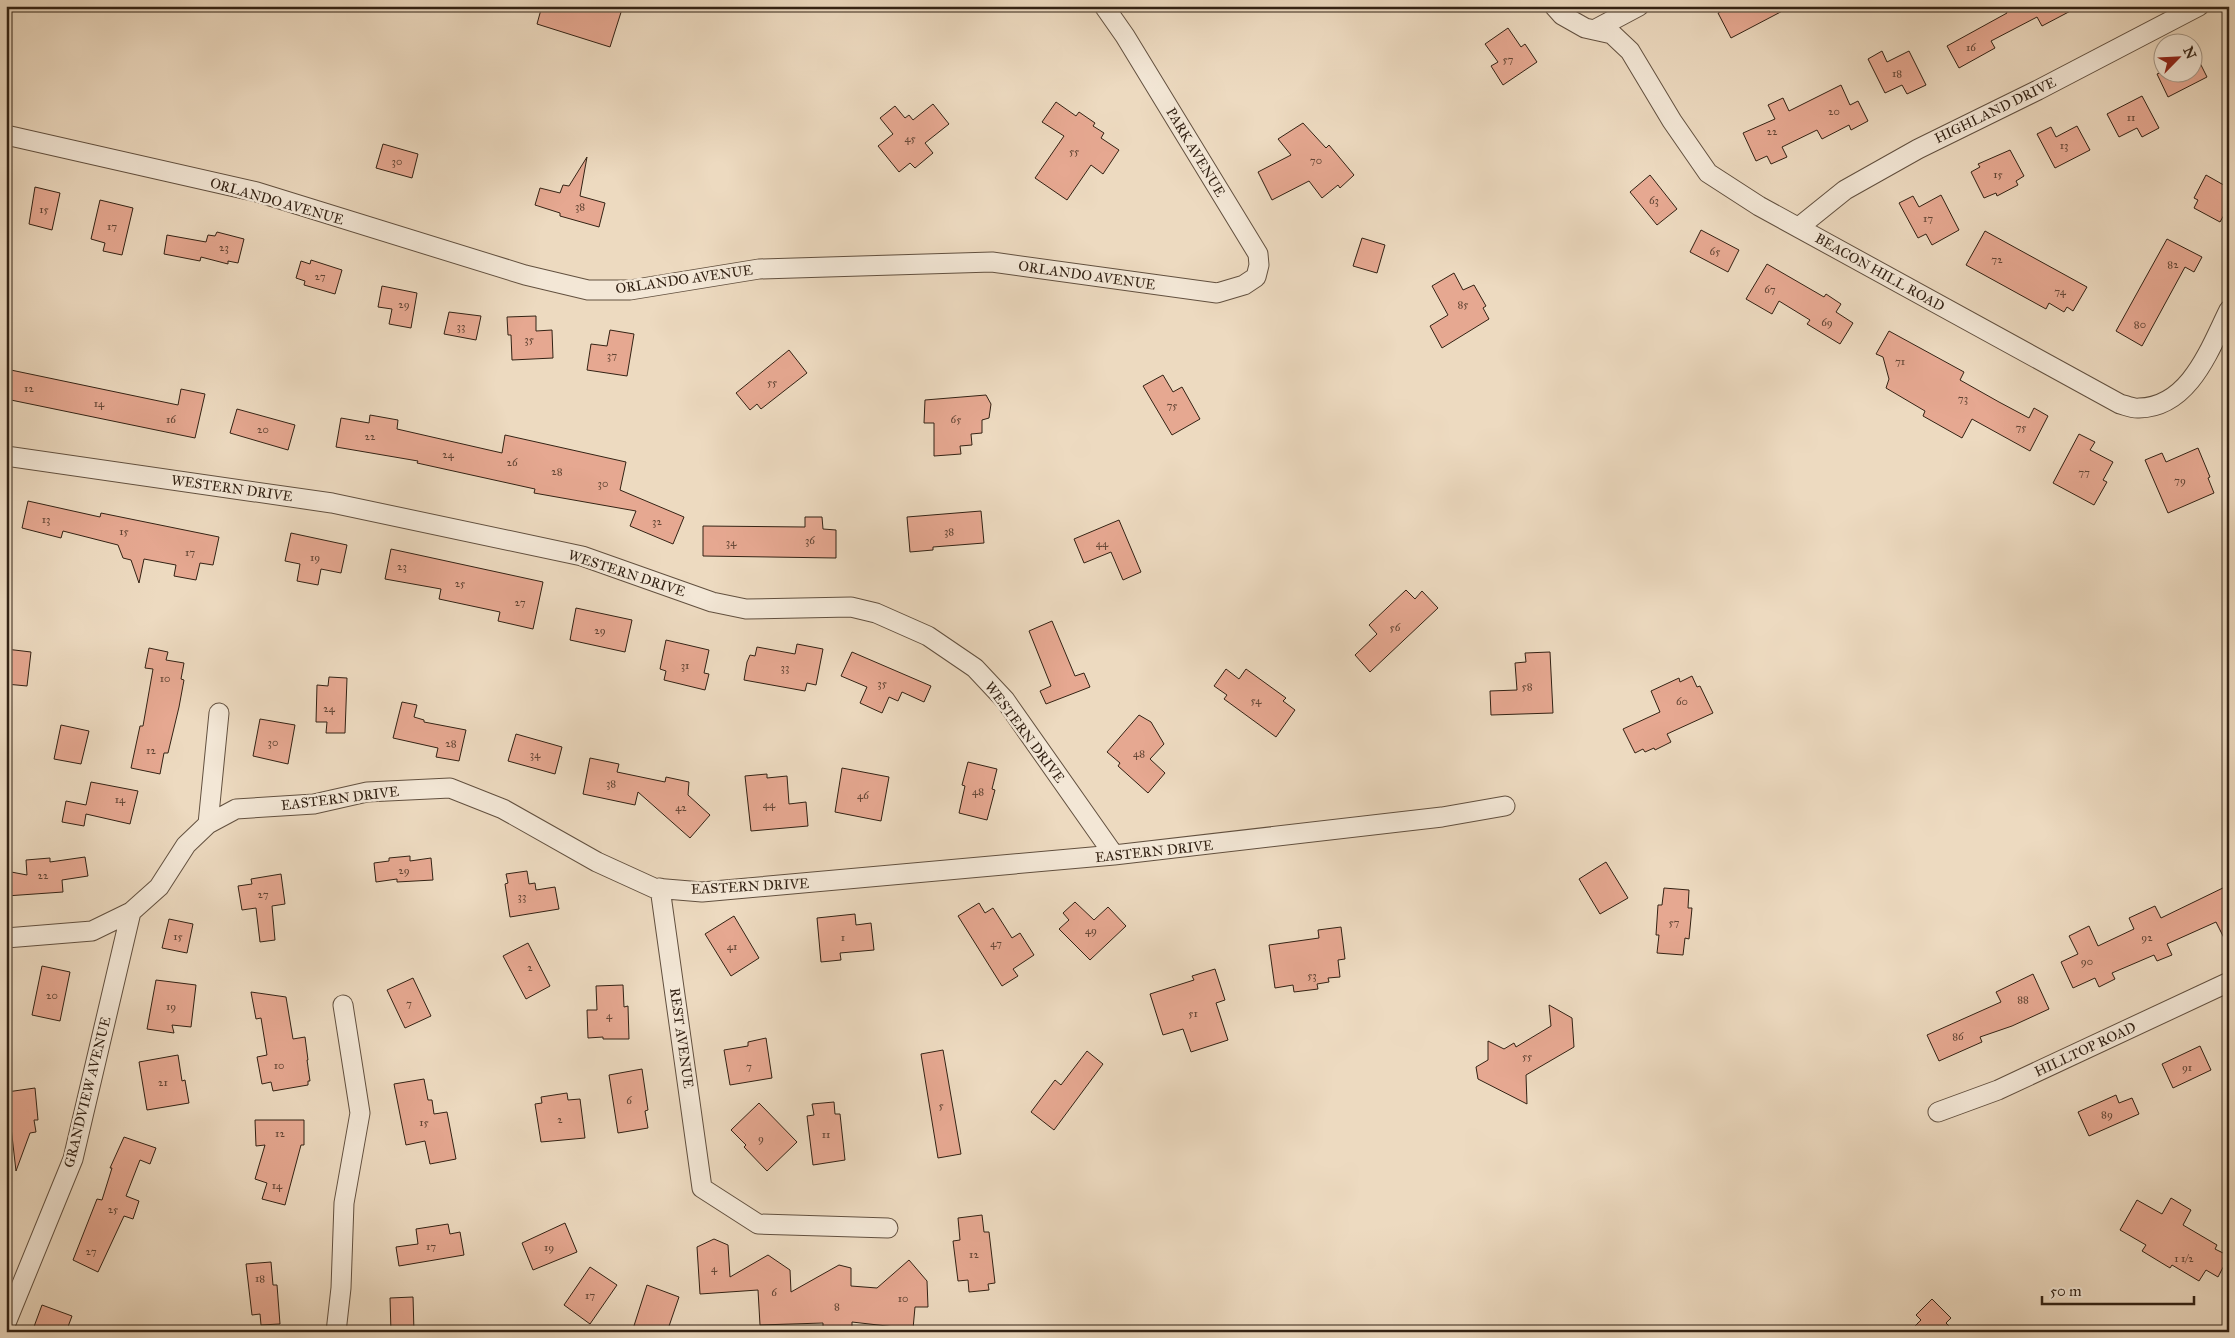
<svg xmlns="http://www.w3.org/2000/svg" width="2235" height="1338" font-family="'IM FELL Great Primer',serif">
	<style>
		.building { fill: #e6a891; stroke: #332214 }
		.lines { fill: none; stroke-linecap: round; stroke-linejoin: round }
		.minor-casing { stroke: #62503f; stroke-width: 21 }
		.minor { stroke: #f3e7d6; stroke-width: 19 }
		.labels { text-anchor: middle; stroke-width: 5; stroke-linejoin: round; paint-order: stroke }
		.number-label { font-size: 11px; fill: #604433 }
		.street-label { font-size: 14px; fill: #332214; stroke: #f3e7d6 }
	</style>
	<rect width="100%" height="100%" fill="#eddac0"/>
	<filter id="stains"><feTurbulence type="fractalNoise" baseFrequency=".004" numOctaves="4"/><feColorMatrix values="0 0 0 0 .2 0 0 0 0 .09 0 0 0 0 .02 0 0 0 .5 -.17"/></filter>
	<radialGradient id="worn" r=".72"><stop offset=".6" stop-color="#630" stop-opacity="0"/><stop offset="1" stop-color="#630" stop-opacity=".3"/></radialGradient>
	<path class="building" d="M542,6H623L610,47L537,24Z
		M1731,6H1792L1731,38L1718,13Z
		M2004,6H2080L2042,26L2037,17L1991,41L1995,48L1959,68L1947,46L2007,13Z
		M1508,28L1521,47L1525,44L1537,62L1503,85L1491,66L1498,62L1485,44Z
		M1882,51L1887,62L1909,51L1926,85L1907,94L1902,85L1885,93L1868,59Z
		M2196,55L2207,77L2168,97L2157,74L2162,72H2192V56Z
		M1841,85L1850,105L1858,101L1868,121L1851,130L1849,125L1822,139L1817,130L1782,147L1787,157L1771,164L1767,156L1756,161L1743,133L1775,119L1768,105L1783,98L1789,111Z
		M2142,96L2159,128L2142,137L2137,128L2119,137L2107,114Z
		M1056,102L1076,116L1079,112L1095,123L1093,126L1104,133L1101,138L1119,150L1103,174L1091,165L1067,200L1035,178L1064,136L1042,122Z
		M933,104L949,124L925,143L933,153L915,168L910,163L899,172L878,146L893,134L880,118L895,106L905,118L909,115L913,120Z
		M1303,123L1326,148L1329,145L1354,175L1340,188L1338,185L1322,198L1309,181L1272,200L1258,172L1291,155L1278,139Z
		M2077,126L2090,150L2055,168L2037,134L2051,127L2056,137Z
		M383,144L418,154L412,178L376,168Z
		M2010,150L2024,176L2016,181L2018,185L1997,196L1996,193L1984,198L1971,172L1980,167L1978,164Z
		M587,157L580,196L605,203L599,227L560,216V213L535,205L540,188L560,193L563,185L569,186Z
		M1650,175L1677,209L1657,225L1630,192Z
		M2206,175L2229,188V206L2220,222L2194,208L2198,200L2194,198Z
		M35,187L60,193L52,230L29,224Z
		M1941,195L1959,230L1932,245L1926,234L1918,238L1899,203L1913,196L1919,207Z
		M100,200L133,208L122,255L103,251L105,243L91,239Z
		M1701,230L1739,250L1728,272L1690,252Z
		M1985,231L2087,287L2073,311L2067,307L2064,312L2049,303L2046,309L1966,265Z
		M217,232L244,239L238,263L228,261V264L201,257L200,261L164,254L167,235L206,242L208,235L215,236Z
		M1362,238L1385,245L1377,273L1353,266Z
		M2167,239L2202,257L2194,272L2185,267L2142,346L2116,331Z
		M311,260L342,270L335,294L304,285L305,281L296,278L301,261L310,264Z
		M1767,264L1824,297L1826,294L1841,304L1836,312L1853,323L1840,344L1807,324L1810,320L1779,301L1772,314L1746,299Z
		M1454,273L1463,290L1474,285L1486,306L1483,308L1489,319L1442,348L1430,326L1448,315L1432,286Z
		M382,286L417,293L411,328L389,324L392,309L378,307Z
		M449,312L481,316L476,340L444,334Z
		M536,316V331L552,330L553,358L512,360L511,335H508L507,317Z
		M610,330L634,334L627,376L587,370L591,344L607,346Z
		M1889,331L1964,372L1960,380L1999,402L2029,418L2034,408L2048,416L2030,451L1972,419L1962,438L1923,416L1925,411L1886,388L1889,379L1883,357L1876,354Z
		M789,350L807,373L761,409L757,404L750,410L736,393Z
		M6,369L178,405L181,389L205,394L195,438L6,399Z
		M1163,375L1173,392L1182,387L1200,419L1172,435L1143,386Z
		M986,395L991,404L989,418L982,420V433L971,434L972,445L960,446L961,454L934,456V423H924L925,400Z
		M237,409L295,425L288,450L230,433Z
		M370,415L398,420L397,429L502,453L505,435L626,462L620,490L684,517L673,544L630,526L636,511L534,493L535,489L417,463L418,461L336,447L341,418L369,423Z
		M2079,434L2095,442L2090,450L2113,462L2103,480L2107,482L2094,505L2053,483Z
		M2198,448L2210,477L2208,478L2214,493L2168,513L2145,460L2162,453L2166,462Z
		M28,501L100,517L101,513L219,537L213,565L200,563L196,580L174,576L176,565L144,559L139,583L131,560L123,558L118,545L63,531L61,538L22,528Z
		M981,511L984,543L933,547V550L910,552L907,517Z
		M805,517H822L823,529L836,530V558L703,556V526L805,527Z
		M1119,520L1141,572L1123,580L1111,552L1084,563L1074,539Z
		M291,533L347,545L341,573L321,569L318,585L297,581L300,564L285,561Z
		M391,549L543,582L533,629L498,621L500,612L439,599L441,589L385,579Z
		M1406,590L1415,599L1422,591L1438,608L1370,672L1355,655L1377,634L1369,625Z
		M576,608L632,620L625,652L570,640Z
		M1052,621L1075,676L1084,673L1090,687L1046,704L1040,691L1051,686L1029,631Z
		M666,640L709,650L704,673L709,674L705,690L664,680L666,671L660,669Z
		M797,644L823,649L816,685L807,683L805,691L744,680L747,662L750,655L755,656L757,647L795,654Z
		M149,648L168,652L166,660L184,663L181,679L184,680L179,707L168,753H164L160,774L131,768L140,726H143L153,669L145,668Z
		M6,649L31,652L27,686L6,684Z
		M852,652L931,686L924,702L902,692L898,701L889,697L882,713L860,703L867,687L841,676Z
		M1550,652L1553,713L1491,715L1490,691L1517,690L1515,663L1526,662L1525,653Z
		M1226,669L1239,679L1246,669L1286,698L1283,701L1295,710L1276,737L1224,699L1227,695L1214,686Z
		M1692,676L1697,687L1700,686L1713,713L1667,734L1671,742L1655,750L1654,748L1645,752L1643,749L1635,753L1623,729L1660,712L1651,691L1679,678L1680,682Z
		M329,677L347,678L345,733H326L327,722H316L317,685L328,686Z
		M402,702L417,705L414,717L424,720V722L466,730L459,761L436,757L438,748L393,738Z
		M1139,715L1151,722L1164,744L1150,759L1165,773L1148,793L1118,766L1120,763L1107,752Z
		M260,719L295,725L288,764L253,756Z
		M61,725L89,731L81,764L54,759Z
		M516,734L562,747L555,774L508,761Z
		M590,758L619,764L617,772L665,782L666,777L689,782L688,795L710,815L690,838L638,792L635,805L583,794Z
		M968,762L997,769L992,789L995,790L987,820L959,813L965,786L962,785Z
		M842,768L889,777L881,821L835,812Z
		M767,774V778L787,776L789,804L806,802L808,826L751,831L745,776Z
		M91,782L138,791L130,824L86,814L84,826L62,822L66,801L86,805Z
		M410,856V861L431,858L433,880L397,882V879L376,882L374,863L389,861V858Z
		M85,857L88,876L62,880L63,892L6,896V871L27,875L26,860L50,858V862Z
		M1606,862L1628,898L1600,914L1579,879Z
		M527,871L529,884L535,883L536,890L555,887L559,909L510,917L505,884L508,883L506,874Z
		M281,874L285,904L272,906L275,940L260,942L256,908L242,910L238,886L252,884L251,879Z
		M2229,885V948L2216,922L2167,944L2172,955L2157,961L2154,955L2112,973L2115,979L2099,987L2095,978L2073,988L2061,962L2078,954L2069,936L2089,926L2098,946L2134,929L2129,918L2155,906L2161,918Z
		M1664,888L1689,890L1688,908H1692L1689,939L1685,938L1683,955L1657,953L1659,935H1656L1658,905H1662Z
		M1075,902L1094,920L1108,907L1126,926L1090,960L1059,929L1069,920L1063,913Z
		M979,903L985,913L993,908L1012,938L1020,933L1034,955L1013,969L1018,976L1002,986L958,916Z
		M855,914L856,925L871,923L874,950L840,953L841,960L821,962L817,918Z
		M734,916L759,958L731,976L705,934Z
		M169,919L193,924L187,953L162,948Z
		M1341,927L1345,959L1338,960L1340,977L1328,978L1329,982L1317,984L1318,989L1294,992L1293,985L1275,988L1269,945L1319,938L1318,930Z
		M528,943L550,986L526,999L503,956Z
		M42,966L70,972L60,1021L32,1015Z
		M1215,969L1225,1000L1216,1003L1228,1040L1191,1052L1183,1029L1163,1035L1150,994L1194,980L1192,976Z
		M2033,974L2049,1009L2012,1026L1980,1037L1982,1042L1939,1061L1927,1035L2001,1002L1996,992Z
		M413,978L431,1016L405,1028L387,990Z
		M156,980L196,985L191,1027L172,1025L174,1033L147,1029Z
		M623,985L624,1007L628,1006L629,1039H603V1037L588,1038L587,1010H597L596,986Z
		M251,992L286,997L293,1039L305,1037L308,1060H307L310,1081H308V1085L273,1091L271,1082L262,1084L257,1057L267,1055L261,1018L256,1019Z
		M1549,1005L1572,1018L1574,1047L1526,1075L1527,1104L1478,1079L1476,1067L1488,1060V1041L1504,1049L1514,1043L1516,1047L1551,1026Z
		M766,1038L772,1078L730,1085L724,1050L748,1046V1042Z
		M2200,1046L2211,1070L2173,1088L2162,1064Z
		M943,1050L961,1154L938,1158L921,1054Z
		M1087,1051L1103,1064L1054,1130L1031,1112L1055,1080L1061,1085Z
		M178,1055L182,1081L185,1080L189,1103L147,1110L139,1062Z
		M642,1069L648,1110L645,1111L648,1128L618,1133L609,1075Z
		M424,1079L428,1100H432L434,1114L447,1112L456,1159L430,1164L425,1141L406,1145L394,1084Z
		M35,1088L38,1120H34L36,1132L30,1133L16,1171L7,1092Z
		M567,1093L568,1100L580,1099L585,1138L541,1142L535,1104L542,1103L541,1097Z
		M2116,1095L2119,1103L2132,1098L2139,1114L2089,1136L2078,1112Z
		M834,1102L835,1114H840L845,1160L813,1165L807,1116L814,1115L812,1104Z
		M759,1103L797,1142L767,1171L744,1147L746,1145L731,1130Z
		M255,1120H304V1145H301L285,1205L262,1199L267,1183L255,1179L265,1145L256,1146Z
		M124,1137L156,1148L150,1164L140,1160L126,1196L139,1201L133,1219L124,1216L98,1272L73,1260L97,1199L102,1200L112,1168H110Z
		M2171,1198L2191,1210L2183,1225L2217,1245L2215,1249L2229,1256L2218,1277L2206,1270L2199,1281L2172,1265L2170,1268L2142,1251L2146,1245L2120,1230L2137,1200L2162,1214Z
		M982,1215L984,1232H989L995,1283L988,1284L989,1290L969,1292L968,1280L958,1281L953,1241L960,1240L958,1218Z
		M565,1223L577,1252L533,1270L522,1243Z
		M448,1224L450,1234L460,1232L464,1255L399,1266L396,1247L418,1244L416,1229Z
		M714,1239L728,1245L730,1277L768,1255L790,1270L791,1292L839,1265L851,1268V1286L877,1288L909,1260L927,1281L928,1307H915L913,1329L852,1322V1332H823V1323L760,1325L758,1290L700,1294L697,1247Z
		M271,1262L273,1285H277L280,1324L261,1325L260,1314L252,1315L246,1264Z
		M590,1267L617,1285L590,1324L564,1305Z
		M647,1285L679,1297L667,1332H632Z
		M413,1297L414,1332H391L390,1298Z
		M1932,1299L1951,1318L1946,1323L1955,1332H1909L1921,1320L1916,1315Z
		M42,1305L72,1316L66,1332H32Z"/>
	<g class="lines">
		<g class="minor-casing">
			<path id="minor" d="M1554,6L1562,15L1585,28L1612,34L1630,51L1672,121L1708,173L1759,206L2120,404C2125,405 2133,409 2139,408C2190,407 2210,348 2229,310
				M1594,30L1639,6
				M6,135L257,192L525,275L588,290H630L759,269L992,262L1217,293L1244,285L1256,277L1259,265L1258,254L1125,36L1104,6
				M1799,227L1845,190L1918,149L2038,90L2199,6
				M6,456L332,503L582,556L712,602L746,609L851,607L876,613L928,636L975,668L1005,700L1114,855
				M208,824L219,713
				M660,888L702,1188L758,1224L888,1228
				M6,938L92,931L131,912L159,887L186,845L208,824L236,809L314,804L367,792L450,788L503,809L597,862L654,888L702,892L1114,855L1442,817L1505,806
				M1938,1112L1998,1090L2229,982
				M6,1323L73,1159L131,912
				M336,1332L341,1288L344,1203L360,1113L343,1005"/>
		</g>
		<use href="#minor" class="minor"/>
	</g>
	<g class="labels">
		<g class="number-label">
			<text x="1971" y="51">16</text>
			<text x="1508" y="63">57</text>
			<text x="1897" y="77">18</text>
			<text x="1834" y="115">20</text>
			<text x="2131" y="121">11</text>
			<text x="1772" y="135">22</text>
			<text x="910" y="142">45</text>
			<text x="2064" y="149">13</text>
			<text x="1074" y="155">55</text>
			<text x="1316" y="164">70</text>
			<text x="397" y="165">30</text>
			<text x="1998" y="178">15</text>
			<text x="1654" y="204">63</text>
			<text x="580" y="210">38</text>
			<text x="44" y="213">15</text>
			<text x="1928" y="222">17</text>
			<text x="112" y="230">17</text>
			<text x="224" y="251">23</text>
			<text x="1715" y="255">65</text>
			<text x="1997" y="263">72</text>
			<text x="2173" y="268">82</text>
			<text x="320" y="280">27</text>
			<text x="1770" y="293">67</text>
			<text x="2060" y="295">74</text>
			<text x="404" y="308">29</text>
			<text x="1463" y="308">85</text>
			<text x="1827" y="326">69</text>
			<text x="2140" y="328">80</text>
			<text x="461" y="330">33</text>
			<text x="529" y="343">35</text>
			<text x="612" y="359">37</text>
			<text x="1900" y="365">71</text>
			<text x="772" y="386">55</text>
			<text x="29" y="392">12</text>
			<text x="1963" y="402">73</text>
			<text x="99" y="407">14</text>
			<text x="1172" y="409">75</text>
			<text x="171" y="423">16</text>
			<text x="956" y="423">65</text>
			<text x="2021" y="431">75</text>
			<text x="263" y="433">20</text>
			<text x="370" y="440">22</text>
			<text x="448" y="458">24</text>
			<text x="512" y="466">26</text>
			<text x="557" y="475">28</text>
			<text x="2084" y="476">77</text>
			<text x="2180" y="484">79</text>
			<text x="603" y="487">30</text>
			<text x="46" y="523">13</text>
			<text x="657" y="525">32</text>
			<text x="124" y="535">15</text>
			<text x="949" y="535">38</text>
			<text x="810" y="544">36</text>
			<text x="731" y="546">34</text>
			<text x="1102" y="547">44</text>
			<text x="190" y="556">17</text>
			<text x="315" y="561">19</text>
			<text x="402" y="570">23</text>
			<text x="460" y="587">25</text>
			<text x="520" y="606">27</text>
			<text x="1395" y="631">56</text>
			<text x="600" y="634">29</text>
			<text x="685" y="669">31</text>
			<text x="785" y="671">33</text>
			<text x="165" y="682">10</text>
			<text x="882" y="687">35</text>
			<text x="1527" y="690">58</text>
			<text x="1256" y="704">54</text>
			<text x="1682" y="705">60</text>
			<text x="329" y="712">24</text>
			<text x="273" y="746">30</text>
			<text x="451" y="747">28</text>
			<text x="151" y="754">12</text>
			<text x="1139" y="757">48</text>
			<text x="535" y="758">34</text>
			<text x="611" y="787">38</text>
			<text x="978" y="795">48</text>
			<text x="863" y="799">46</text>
			<text x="120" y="803">14</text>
			<text x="769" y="808">44</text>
			<text x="681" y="811">42</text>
			<text x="404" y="874">29</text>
			<text x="43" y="879">22</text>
			<text x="263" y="898">27</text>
			<text x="522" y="900">33</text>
			<text x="1674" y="926">57</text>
			<text x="1091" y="934">49</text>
			<text x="178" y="940">15</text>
			<text x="843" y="941">1</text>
			<text x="2147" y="941">92</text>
			<text x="996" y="947">47</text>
			<text x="732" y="950">41</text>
			<text x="2087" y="965">90</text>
			<text x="530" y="971">2</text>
			<text x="1312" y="979">53</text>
			<text x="52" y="999">20</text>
			<text x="2023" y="1003">88</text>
			<text x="409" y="1007">7</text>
			<text x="171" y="1010">19</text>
			<text x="1193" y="1017">51</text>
			<text x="609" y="1019">4</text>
			<text x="1958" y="1040">86</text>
			<text x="1527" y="1060">55</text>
			<text x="279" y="1069">10</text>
			<text x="749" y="1070">7</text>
			<text x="2187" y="1071">91</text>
			<text x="163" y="1086">21</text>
			<text x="629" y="1104">6</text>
			<text x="941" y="1109">5</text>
			<text x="2107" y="1118">89</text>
			<text x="560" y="1123">2</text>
			<text x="424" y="1126">15</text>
			<text x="280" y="1137">12</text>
			<text x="826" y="1138">11</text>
			<text x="761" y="1142">9</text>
			<text x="277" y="1189">14</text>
			<text x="113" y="1213">25</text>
			<text x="431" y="1250">17</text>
			<text x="549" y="1251">19</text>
			<text x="91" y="1255">27</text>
			<text x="974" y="1258">12</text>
			<text x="2184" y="1262">1 1/2</text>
			<text x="714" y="1272">4</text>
			<text x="260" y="1282">18</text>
			<text x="774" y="1296">6</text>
			<text x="590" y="1299">17</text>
			<text x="903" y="1302">10</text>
			<text x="837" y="1310">8</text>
		</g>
		<g class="street-label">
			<text transform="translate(1995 110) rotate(-26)" y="5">HIGHLAND DRIVE</text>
			<text transform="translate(1196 152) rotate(59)" y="5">PARK AVENUE</text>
			<text transform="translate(277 201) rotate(16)" y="5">ORLANDO AVENUE</text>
			<text transform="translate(1880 272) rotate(29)" y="5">BEACON HILL ROAD</text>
			<text transform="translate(1087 275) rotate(8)" y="5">ORLANDO AVENUE</text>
			<text transform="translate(684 279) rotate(-8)" y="5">ORLANDO AVENUE</text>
			<text transform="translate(232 488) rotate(8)" y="5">WESTERN DRIVE</text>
			<text transform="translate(627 573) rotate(18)" y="5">WESTERN DRIVE</text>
			<text transform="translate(1025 732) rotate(53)" y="5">WESTERN DRIVE</text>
			<text transform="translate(340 798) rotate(-7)" y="5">EASTERN DRIVE</text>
			<text transform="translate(1154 851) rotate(-6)" y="5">EASTERN DRIVE</text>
			<text transform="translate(750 886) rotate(-3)" y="5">EASTERN DRIVE</text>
			<text transform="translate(682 1038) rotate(82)" y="5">REST AVENUE</text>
			<text transform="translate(2085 1049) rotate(-25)" y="5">HILLTOP ROAD</text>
			<text transform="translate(87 1092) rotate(-76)" y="5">GRANDVIEW AVENUE</text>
		</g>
	</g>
	<rect width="2235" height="1338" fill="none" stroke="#eddac0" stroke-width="25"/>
	<rect x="8" y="8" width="2220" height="1323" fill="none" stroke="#332214" stroke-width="2.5"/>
	<rect x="12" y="12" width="2210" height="1313" fill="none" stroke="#332214"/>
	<g transform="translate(2178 58) rotate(66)"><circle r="24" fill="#f3e7d6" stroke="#a69888"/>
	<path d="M0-4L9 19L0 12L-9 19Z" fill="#8f2418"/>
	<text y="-8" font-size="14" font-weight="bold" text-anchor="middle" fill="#332214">N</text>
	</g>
	<path d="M2042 1296v8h152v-8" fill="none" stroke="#332214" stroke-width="2.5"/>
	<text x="2050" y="1296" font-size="15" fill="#332214" stroke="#f3e7d6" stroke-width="4" paint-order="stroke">50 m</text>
	<rect width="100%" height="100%" filter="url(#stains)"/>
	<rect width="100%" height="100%" fill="url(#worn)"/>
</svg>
